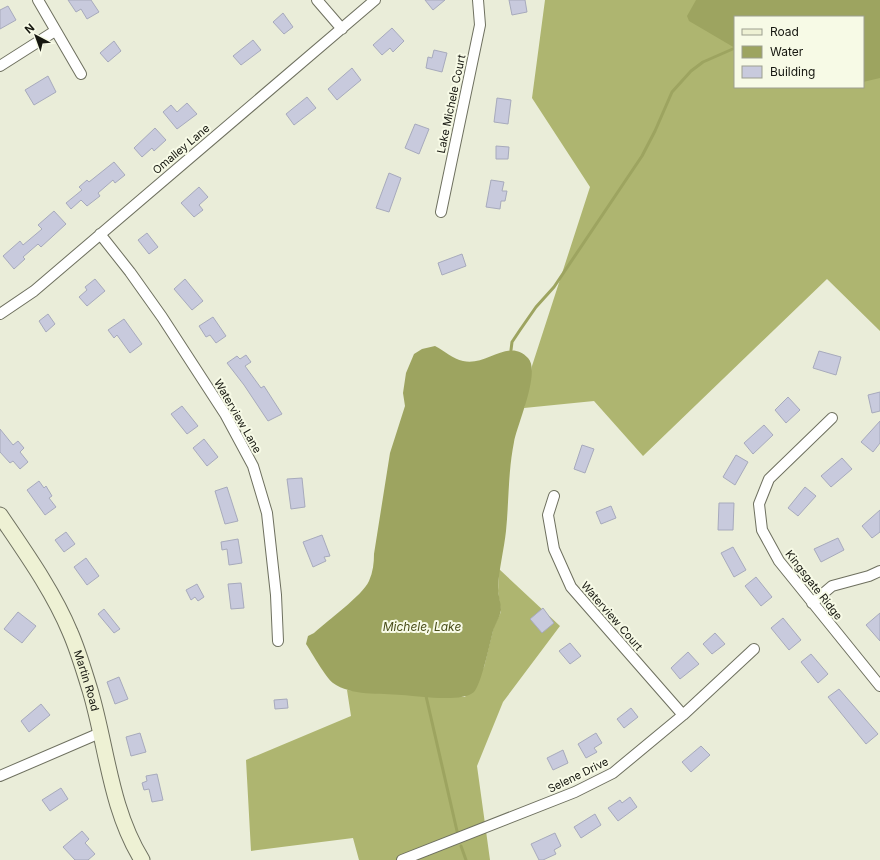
<svg xmlns="http://www.w3.org/2000/svg" width="880" height="860" font-family="Inter,sans-serif">
	<style>
		.forest { fill: #aeb570; fill-rule: evenodd }
		.water { fill: #9da460 }
		.lines { fill: none; stroke-linecap: round; stroke-linejoin: round }
		.stream { stroke: #9da460; stroke-width: 3 }
		.building { fill: #c8cadd; stroke: #a7aabc }
		.street-casing { stroke: #6e705f; stroke-width: 12 }
		.secondary-casing { stroke: #6e705f; stroke-width: 17 }
		.street { stroke: #fff; stroke-width: 10 }
		.secondary { stroke: #eef1d4; stroke-width: 15 }
		.labels { text-anchor: middle; stroke-width: 4; stroke-linejoin: round; paint-order: stroke }
		.street-label { font-size: 11px; fill: #161710; stroke: #f7fae6 }
		.water-label { font-size: 12px; font-style: italic; fill: #494d19; stroke: #f7fae6 }
	</style>
	<rect width="100%" height="100%" fill="#eaedd9"/>
	<path class="forest" d="M545,0H880V331L827,279L643,456L594,401L524,408L532,366L590,187L532,98ZM735,17H863V87H735Z
		M499,569L560,626L503,702L477,766L490,860H359L353,838L251,851L246,760L351,716L347,690L465,697L484,667L494,626L501,612L498,591Z"/>
	<path class="water" d="M696,0H880V78L863,82V17H735V48L689,21L687,16Z
		M435,346C445,351 453,359 463,361C486,367 509,337 528,358C541,372 517,425 514,442C508,472 509,501 506,531C504,550 499,568 498,588C498,595 501,603 501,610C500,617 495,624 493,631C490,643 481,685 474,692C462,703 418,696 402,695C380,693 351,696 333,683C326,678 312,653 306,644L308,636L314,633C328,620 362,596 369,581C373,572 374,563 374,554L390,453L405,406L403,393L406,373L414,354L422,349Z"/>
	<g class="lines">
		<path class="stream" d="M511,350L512,342L520,330L536,307L554,287L642,156L655,131L672,92L691,71L703,62L735,48
			M426,696L457,831
			M461,846L466,860"/>
	</g>
	<path class="building" d="M68,0H91L99,12L87,19L81,9L76,12Z
		M425,0H445L433,10Z
		M509,0H525L527,12L512,15Z
		M8,6L16,20L0,29V10Z
		M283,13L293,27L284,34L273,22Z
		M392,28L404,41L393,52L390,48L382,55L373,45Z
		M253,40L261,50L241,65L233,56Z
		M114,41L121,51L108,62L100,53Z
		M434,50L447,53L442,72L426,68L428,57L432,58Z
		M352,68L361,80L337,100L328,89Z
		M48,76L56,92L34,105L25,90Z
		M307,97L316,108L294,125L286,114Z
		M497,98L511,100L508,124L494,122Z
		M187,103L197,114L177,129L163,112L171,105L177,112Z
		M415,124L429,129L419,154L405,148Z
		M155,128L166,140L154,151L152,148L142,157L134,148Z
		M496,146L509,147L508,159H496Z
		M114,162L125,175L115,183L113,180L98,193L100,196L87,206L81,200L71,209L66,203L82,190L79,187L87,180L89,182Z
		M389,173L401,178L389,212L376,208Z
		M491,180L504,182L502,191H507L505,201H501L500,209L486,207Z
		M199,187L208,197L199,205L203,210L194,217L181,203Z
		M54,211L66,224L41,247L38,244L23,257L25,259L14,269L3,256L20,241L23,245L42,229L38,225Z
		M147,233L158,247L149,254L138,240Z
		M462,254L466,266L442,275L438,263Z
		M95,279L105,291L87,306L79,297L87,290L85,287Z
		M185,279L203,301L192,310L174,289Z
		M48,314L55,324L46,332L39,321Z
		M213,317L226,336L216,343L210,335L206,337L199,326Z
		M124,319L142,344L130,353L117,335L114,338L108,330Z
		M819,351L841,357L836,375L813,368Z
		M246,355L251,362L245,366L261,388L264,386L282,414L268,421L244,385L227,363L237,356L240,359Z
		M880,392V411L872,413L868,395Z
		M788,397L800,410L786,423L775,410Z
		M182,406L198,426L187,434L171,414Z
		M880,421V443L873,452L861,442Z
		M764,425L773,435L753,454L744,443Z
		M0,429L13,445L18,441L24,448L20,452L28,462L20,469L13,461L10,463L0,452Z
		M204,439L218,457L207,466L193,448Z
		M582,445L594,449L585,473L574,469Z
		M736,455L748,462L735,485L723,477Z
		M842,458L852,469L831,487L821,476Z
		M302,478L305,507L291,509L287,479Z
		M39,481L44,488L46,486L52,496L49,498L56,507L45,515L27,490Z
		M227,487L238,521L225,524L215,491Z
		M805,487L816,496L798,516L788,508Z
		M719,503H734L733,530H718Z
		M611,506L616,518L601,524L596,512Z
		M880,510V532L872,538L862,526Z
		M66,532L75,544L64,552L55,540Z
		M322,535L330,556L324,557L326,561L313,567L303,542Z
		M838,538L844,550L821,562L814,549Z
		M238,539L242,563L229,565L227,549L222,550L221,542Z
		M733,547L746,570L734,577L721,553Z
		M86,558L99,576L87,585L74,567Z
		M756,577L772,597L761,606L745,586Z
		M241,583L244,608L231,609L228,584Z
		M197,584L204,597L198,601L195,597L191,600L186,590Z
		M543,608L554,623L542,633L530,619Z
		M104,609L120,629L114,633L98,614Z
		M18,612L36,626L22,643L4,629Z
		M880,613V641L866,625Z
		M783,618L801,640L789,650L771,628Z
		M715,633L725,644L712,654L703,644Z
		M570,643L581,656L570,664L559,651Z
		M688,652L699,664L680,679L671,668Z
		M811,654L828,674L818,683L801,662Z
		M119,677L128,699L115,704L107,682Z
		M839,689L878,734L866,744L828,697Z
		M287,699L288,708L275,709L274,700Z
		M41,704L50,715L29,732L21,721Z
		M631,708L638,717L624,728L617,719Z
		M140,733L146,752L131,756L126,737Z
		M596,733L602,743L594,748L597,752L586,758L578,744Z
		M701,746L710,755L691,772L682,762Z
		M563,750L568,763L553,770L547,758Z
		M157,774L163,800L152,802L149,789L144,790L142,783L147,781L146,776Z
		M61,788L68,799L50,811L42,800Z
		M630,797L637,807L618,821L608,808L620,800L622,803Z
		M595,814L601,825L581,838L574,827Z
		M82,831L89,839L85,843L95,854L88,860H75L63,847Z
		M555,833L561,846L554,850L556,854L543,860H539L531,844Z"/>
	<g class="lines">
		<g class="street-casing">
			<path id="street" d="M38,0L81,74
				M317,0L342,29
				M0,66L55,31
				M441,212L480,25L478,0
				M100,234L130,272L162,317L225,414L253,466L267,513L276,595L278,641
				M0,314L34,291L375,0
				M832,418L769,479L759,504L762,530L779,561L880,686
				M554,496L548,515L554,549L571,587L683,715
				M812,603L832,586L869,576L880,571
				M0,776L100,733
				M402,860L575,792L613,773L683,715L754,649"/>
		</g>
		<g class="secondary-casing">
			<g id="secondary">
				<path id="s1" d="M0,515C25,552 53,591 70,632C78,650 84,671 90,690C107,747 110,808 142,860"/>
			</g>
		</g>
		<use href="#street" class="street"/>
		<use href="#secondary" class="secondary"/>
	</g>
	<g class="labels">
		<g class="street-label">
			<text transform="translate(451 104) rotate(-78)" y="4">Lake Michele Court</text>
			<text transform="translate(181 149) rotate(-40)" y="4">Omalley Lane</text>
			<text transform="translate(238 416) rotate(60)" y="4">Waterview Lane</text>
			<text transform="translate(814 585) rotate(52)" y="4">Kingsgate Ridge</text>
			<text transform="translate(612 616) rotate(49)" y="4">Waterview Court</text>
			<text dy="4" stroke="none"><textPath href="#s1" startOffset="188">Martin Road</textPath></text>
			<text transform="translate(578 775) rotate(-26)" y="4">Selene Drive</text>
		</g>
		<g class="water-label">
			<text x="422" y="631">Michele, Lake</text>
		</g>
	</g>
	<rect x="734" y="16" width="130" height="72" fill="#f7fae6" stroke="#9d9f90"/>
	<rect x="742" y="29" width="20" height="6" fill="#eef1d4" stroke="#9d9f90"/>
	<text x="770" y="36" font-size="12" fill="#161710">Road</text>
	<rect x="742" y="46" width="20" height="12" fill="#9da460" stroke="#9d9f90"/>
	<text x="770" y="56" font-size="12" fill="#161710">Water</text>
	<rect x="742" y="66" width="20" height="12" fill="#c8cadd" stroke="#9d9f90"/>
	<text x="770" y="76" font-size="12" fill="#161710">Building</text>
	<g transform="translate(36 36) rotate(319)" stroke="#f7fae6" stroke-width="3" paint-order="stroke">
	<path d="M0-3L7 15L0 10L-7 15Z" fill="#161710"/>
	<text y="-6" font-size="11" font-weight="bold" text-anchor="middle" fill="#161710">N</text>
	</g>
</svg>
